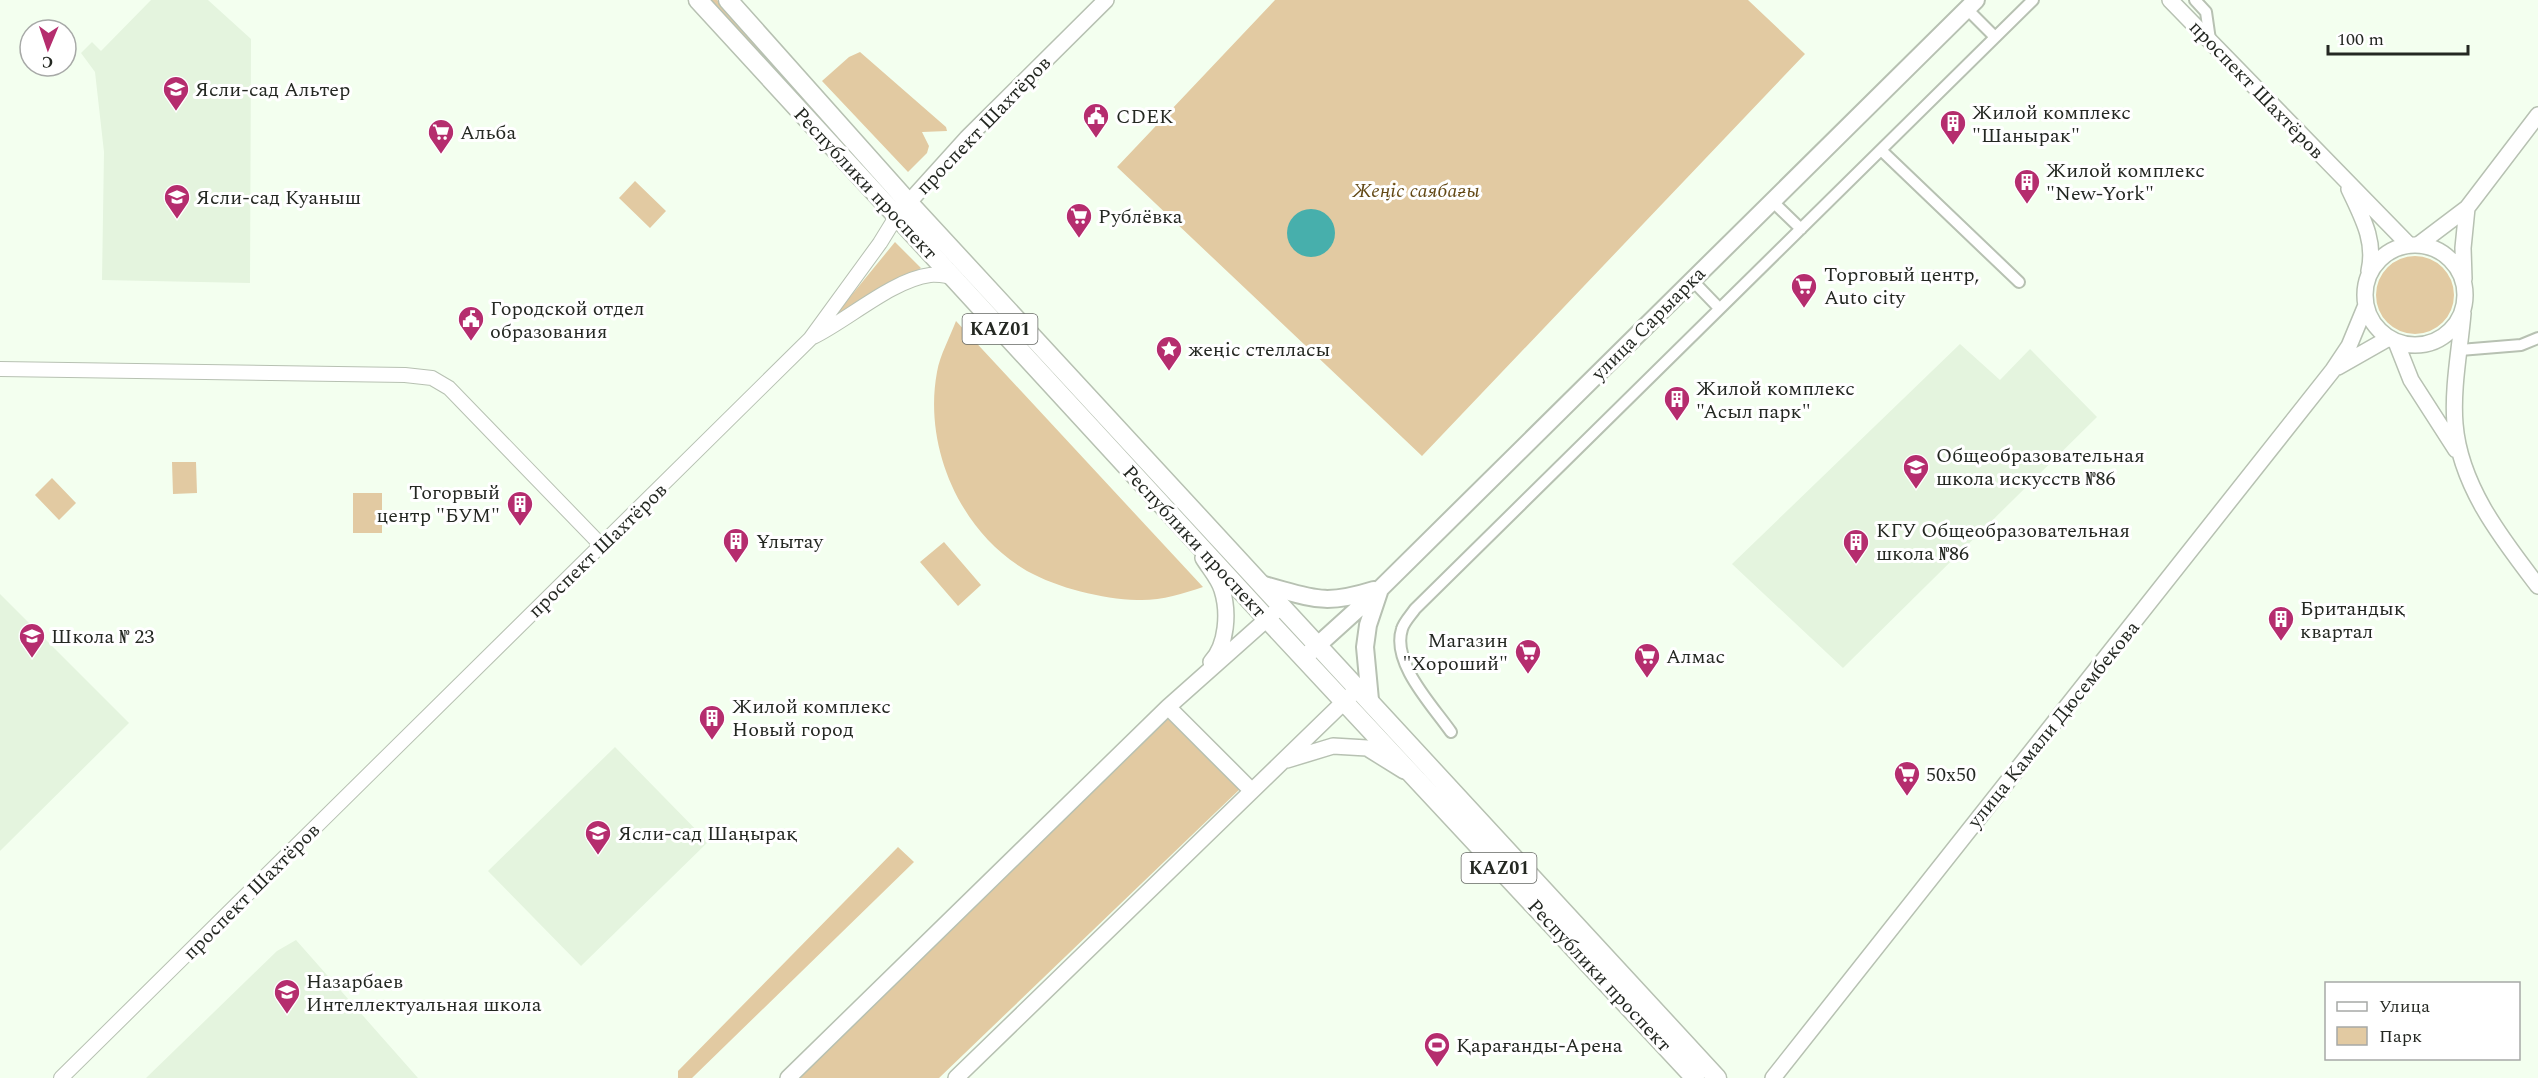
<svg xmlns="http://www.w3.org/2000/svg" width="2538" height="1078" font-family="Spectral,serif">
	<style>
		.built { fill: #e4f4de }
		.green { fill: #e2caa2 }
		.water { fill: #47afac }
		.lines { fill: none; stroke-linecap: round; stroke-linejoin: round }
		.minor-casing { stroke: #b7c1b2; stroke-width: 14 }
		.tertiary-casing { stroke: #b7c1b2; stroke-width: 16 }
		.secondary-casing { stroke: #b7c1b2; stroke-width: 18 }
		.primary-casing { stroke: #b7c1b2; stroke-width: 20 }
		.trunk-casing { stroke: #b7c1b2; stroke-width: 21 }
		.minor { stroke: #fff; stroke-width: 10 }
		.tertiary { stroke: #fff; stroke-width: 14 }
		.secondary { stroke: #fff; stroke-width: 15 }
		.primary { stroke: #fff; stroke-width: 16 }
		.trunk { stroke: #fff; stroke-width: 18 }
		.labels { text-anchor: middle; stroke-width: 6; stroke-linejoin: round; paint-order: stroke }
		.shield { fill: #fff; stroke: #666864; stroke-width: 1.5 }
		.shield-label { font-size: 18px; font-weight: bold; fill: #242822 }
		.poi-label { font-size: 20px; fill: #242822; stroke: #fff; text-anchor: start }
		.street-label { font-size: 20px; fill: #242822; stroke: #fff }
		.park-label { font-size: 20px; font-style: italic; fill: #644a17; stroke: #fff }
	</style>
	<rect width="100%" height="100%" fill="#f3ffef"/>
	<path class="built" d="M151,0H208L251,39L250,283L102,280L104,152L95,72L81,53L92,42L101,51Z
		M1960,344L2000,380L2030,349L2097,417L1843,668L1732,564Z
		M0,594L129,723L0,851Z
		M615,747L708,842L581,966L488,871Z
		M296,940L418,1078H146L277,951Z"/>
	<path class="green" d="M710,0H717L887,185L883,189Z
		M1275,0H1748L1805,54L1422,456L1117,167Z
		M860,52L946,127L947,131L922,132L929,146L927,153L908,172L822,81L849,57Z
		M635,181L666,211L650,228L619,198Z
		M895,242L921,268L832,319Z
		M2376 295a39 39 0 1 1 78 0a39 39 0 1 1-78 0Z
		M956,321L1203,587C1182,594 1160,601 1137,600C1102,599 1058,588 1027,571C960,532 923,447 937,372C940,355 950,337 956,321Z
		M172,462H196L197,493L173,494Z
		M52,478L76,503L59,520L35,495Z
		M353,493H382V533H353Z
		M944,542L981,585L958,606L920,562Z
		M1172,713L1241,788L939,1078H795Z
		M898,847L914,862L692,1078H678V1071Z"/>
	<path class="water" d="M1287 233a24 24 0 1 1 48 0a24 24 0 1 1-48 0Z"/>
	<g class="lines">
		<g class="minor-casing">
			<path id="minor" d="M2195,0L2206,12L2210,40
				M1967,9L1995,37
				M1881,150L2019,282
				M1772,201L1801,229
				M1692,280L1719,308
				M2460,350L2521,345L2538,338
				M1451,732C1433,706 1391,663 1402,629C1404,622 1411,615 1415,609L2033,0"/>
		</g>
		<g class="tertiary-casing">
			<path id="tertiary" d="M813,337C848,320 892,280 930,275C937,274 946,276 953,277
				M0,369L405,375L432,378L449,388L602,546
				M61,1078L810,339L880,243L896,217"/>
		</g>
		<g class="secondary-casing">
			<path id="secondary" d="M2170,0L2409,245
				M2349,189C2362,217 2376,241 2369,271
				M901,211L967,138L1106,0
				M2418,245L2467,208L2538,115
				M2365 295a50 50 0 1 1 100 0a50 50 0 1 1-100 0Z
				M2464,279L2463,248L2467,208
				M2463,313C2460,349 2452,388 2455,424C2460,486 2502,539 2538,586
				M2396,342L2411,380L2456,450
				M2338,367L2389,338
				M1203,558C1209,568 1219,579 1222,590C1229,612 1227,645 1211,662
				M1168,707L1252,791
				M1287,760L1333,746L1367,748L1404,771
				M788,1078L1168,707L1276,611
				M956,1078L1352,694
				M1773,1078L2333,370L2349,346L2366,305"/>
		</g>
		<g class="primary-casing">
			<path id="primary" d="M1264,585C1313,598 1323,606 1374,590
				M1308,654L1381,588L1976,0
				M1370,700L1365,647L1368,625L1380,589"/>
		</g>
		<g class="trunk-casing">
			<path id="trunk" d="M698,0L1267,619L1695,1078
				M728,0L908,202L1717,1078"/>
		</g>
		<use href="#minor" class="minor"/>
		<use href="#tertiary" class="tertiary"/>
		<use href="#secondary" class="secondary"/>
		<use href="#primary" class="primary"/>
		<use href="#trunk" class="trunk"/>
	</g>
	<defs>
		<g id="school-pin" transform="scale(1.35)"><path d="M0 17L-7.5 6A9.5 9.5 0 1 1 7.5 6Z" fill="#b52d6e" stroke="#fff"/><path d="M0-5L7-2L0 1L-7-2ZM-4 1L0 2.5L4 1V4Q0 6-4 4Z" fill="#fff"/></g>
		<g id="civic-pin" transform="scale(1.35)"><path d="M0 17L-7.5 6A9.5 9.5 0 1 1 7.5 6Z" fill="#b52d6e" stroke="#fff"/><path d="M-.6-6.5H3V-4.5H.6V-3L4-1V1h2V6H-6V1h2V-1L-.6-3ZM-1.2 2.5V6h2.4V2.5Z" fill="#fff"/></g>
		<g id="building-pin" transform="scale(1.35)"><path d="M0 17L-7.5 6A9.5 9.5 0 1 1 7.5 6Z" fill="#b52d6e" stroke="#fff"/><path d="M-4-6H4V6H1V3H-1V6H-4ZM-2.5-4.3h1.7v1.8h-1.7ZM.8-4.3h1.7v1.8H.8ZM-2.5-1h1.7V.8h-1.7ZM.8-1h1.7V.8H.8Z" fill="#fff"/></g>
		<g id="supermarket-pin" transform="scale(1.35)"><path d="M0 17L-7.5 6A9.5 9.5 0 1 1 7.5 6Z" fill="#b52d6e" stroke="#fff"/><path d="M-6-5.5h2.5l.6 2H6L4.5 2H-2.5L-4.4-4H-6ZM-1.5 3.2a1.3 1.3 0 1 0 .1 0ZM3 3.2a1.3 1.3 0 1 0 .1 0Z" fill="#fff"/></g>
		<g id="sight-pin" transform="scale(1.35)"><path d="M0 17L-7.5 6A9.5 9.5 0 1 1 7.5 6Z" fill="#b52d6e" stroke="#fff"/><path d="M0-6L1.8-2.2L6-1.7L2.9 1.2L3.7 5.4L0 3.3L-3.7 5.4L-2.9 1.2L-6-1.7L-1.8-2.2Z" fill="#fff"/></g>
		<g id="stadium-pin" transform="scale(1.35)"><path d="M0 17L-7.5 6A9.5 9.5 0 1 1 7.5 6Z" fill="#b52d6e" stroke="#fff"/><path d="M0-5a6.5 5 0 1 0 0 10a6.5 5 0 1 0 0-10ZM-3.5-1.8h7v3.6h-7Z" fill="#fff"/></g>
	</defs>
	<g fill-rule="evenodd">
		<use href="#school-pin" x="176" y="89"/>
		<use href="#civic-pin" x="1096" y="116"/>
		<use href="#building-pin" x="1953" y="123"/>
		<use href="#supermarket-pin" x="441" y="132"/>
		<use href="#building-pin" x="2027" y="182"/>
		<use href="#school-pin" x="177" y="197"/>
		<use href="#supermarket-pin" x="1079" y="216"/>
		<use href="#supermarket-pin" x="1804" y="286"/>
		<use href="#civic-pin" x="471" y="319"/>
		<use href="#sight-pin" x="1169" y="349"/>
		<use href="#building-pin" x="1677" y="399"/>
		<use href="#school-pin" x="1916" y="467"/>
		<use href="#building-pin" x="520" y="504"/>
		<use href="#building-pin" x="736" y="541"/>
		<use href="#building-pin" x="1856" y="542"/>
		<use href="#building-pin" x="2281" y="619"/>
		<use href="#school-pin" x="32" y="636"/>
		<use href="#supermarket-pin" x="1528" y="652"/>
		<use href="#supermarket-pin" x="1647" y="656"/>
		<use href="#building-pin" x="712" y="718"/>
		<use href="#supermarket-pin" x="1907" y="774"/>
		<use href="#school-pin" x="598" y="833"/>
		<use href="#school-pin" x="287" y="992"/>
		<use href="#stadium-pin" x="1437" y="1045"/>
	</g>
	<g class="labels">
		<g class="shield">
			<rect x="962.5" y="314" width="75" height="30" rx="4.5"/>
			<rect x="1461.5" y="853" width="75" height="30" rx="4.5"/>
		</g>
		<g class="shield-label">
			<text x="1000" y="335">KАZ01</text>
			<text x="1499" y="874">KАZ01</text>
		</g>
		<g class="poi-label">
			<text x="195" y="96">Ясли-сад Альтер</text>
			<text x="1972" y="119">Жилой комплекс<tspan x="1972" dy="23">"Шанырак"</tspan></text>
			<text x="1116" y="123">CDEK</text>
			<text x="460" y="139">Альба</text>
			<text x="2046" y="177">Жилой комплекс<tspan x="2046" dy="23">"New-York"</tspan></text>
			<text x="196" y="204">Ясли-сад Куаныш</text>
			<text x="1098" y="223">Рублёвка</text>
			<text x="1824" y="281">Торговый центр,<tspan x="1824" dy="23">Auto city</tspan></text>
			<text x="490" y="315">Городской отдел<tspan x="490" dy="23">образования</tspan></text>
			<text x="1188" y="356">жеңіс стелласы</text>
			<text x="1696" y="395">Жилой комплекс<tspan x="1696" dy="23">"Асыл парк"</tspan></text>
			<text x="1936" y="462">Общеобразовательная<tspan x="1936" dy="23">школа искусств №86</tspan></text>
			<text x="500" y="499" text-anchor="end">Тогорвый<tspan x="500" dy="23">центр "БУМ"</tspan></text>
			<text x="1876" y="537">КГУ Общеобразовательная<tspan x="1876" dy="23">школа №86</tspan></text>
			<text x="756" y="548">Ұлытау</text>
			<text x="2300" y="615">Британдық<tspan x="2300" dy="23">квартал</tspan></text>
			<text x="51" y="643">Школа № 23</text>
			<text x="1508" y="647" text-anchor="end">Магазин<tspan x="1508" dy="23">"Хороший"</tspan></text>
			<text x="1666" y="663">Алмас</text>
			<text x="732" y="713">Жилой комплекс<tspan x="732" dy="23">Новый город</tspan></text>
			<text x="1926" y="781">50х50</text>
			<text x="618" y="840">Ясли-сад Шаңырақ</text>
			<text x="306" y="988">Назарбаев<tspan x="306" dy="23">Интеллектуальная школа</tspan></text>
			<text x="1456" y="1052">Қарағанды-Арена</text>
		</g>
		<g class="street-label">
			<text transform="translate(2257 89) rotate(46)" y="7">проспект Шахтёров</text>
			<text transform="translate(983 125) rotate(-46)" y="7">проспект Шахтёров</text>
			<text transform="translate(866 183) rotate(47)" y="7">Республики проспект</text>
			<text transform="translate(1648 323) rotate(-45)" y="7">улица Сарыарка</text>
			<text transform="translate(1195 541) rotate(47)" y="7">Республики проспект</text>
			<text transform="translate(597 550) rotate(-44)" y="7">проспект Шахтёров</text>
			<text transform="translate(2053 724) rotate(-51)" y="7">улица Камали Дюсембекова</text>
			<text transform="translate(251 891) rotate(-45)" y="7">проспект Шахтёров</text>
			<text transform="translate(1600 975) rotate(47)" y="7">Республики проспект</text>
		</g>
		<g class="park-label">
			<text x="1416" y="197">Жеңіс саябағы</text>
		</g>
	</g>
	<rect x="2325" y="982" width="195" height="78" fill="#ffffff" stroke="#a7a9a7" stroke-width="1.5"/>
	<rect x="2337" y="1002" width="30" height="9" fill="#ffffff" stroke="#a7a9a7" stroke-width="1.5"/>
	<text x="2379" y="1012" font-size="18" fill="#242822">Улица</text>
	<rect x="2337" y="1027" width="30" height="18" fill="#e2caa2" stroke="#a7a9a7" stroke-width="1.5"/>
	<text x="2379" y="1042" font-size="18" fill="#242822">Парк</text>
	<g transform="translate(48 48) rotate(182)"><circle r="28" fill="#ffffff" stroke="#a7a9a7" stroke-width="1.5"/>
	<path d="M0-4.5L10 22L0 15L-10 22Z" fill="#b52d6e"/>
	<text y="-9" font-size="16" font-weight="bold" text-anchor="middle" fill="#242822">С</text>
	</g>
	<path d="M2328 45v9h140v-9" fill="none" stroke="#242822" stroke-width="3"/>
	<text x="2337" y="45" font-size="18" fill="#242822" stroke="#ffffff" stroke-width="4.5" paint-order="stroke">100 m</text>
</svg>
